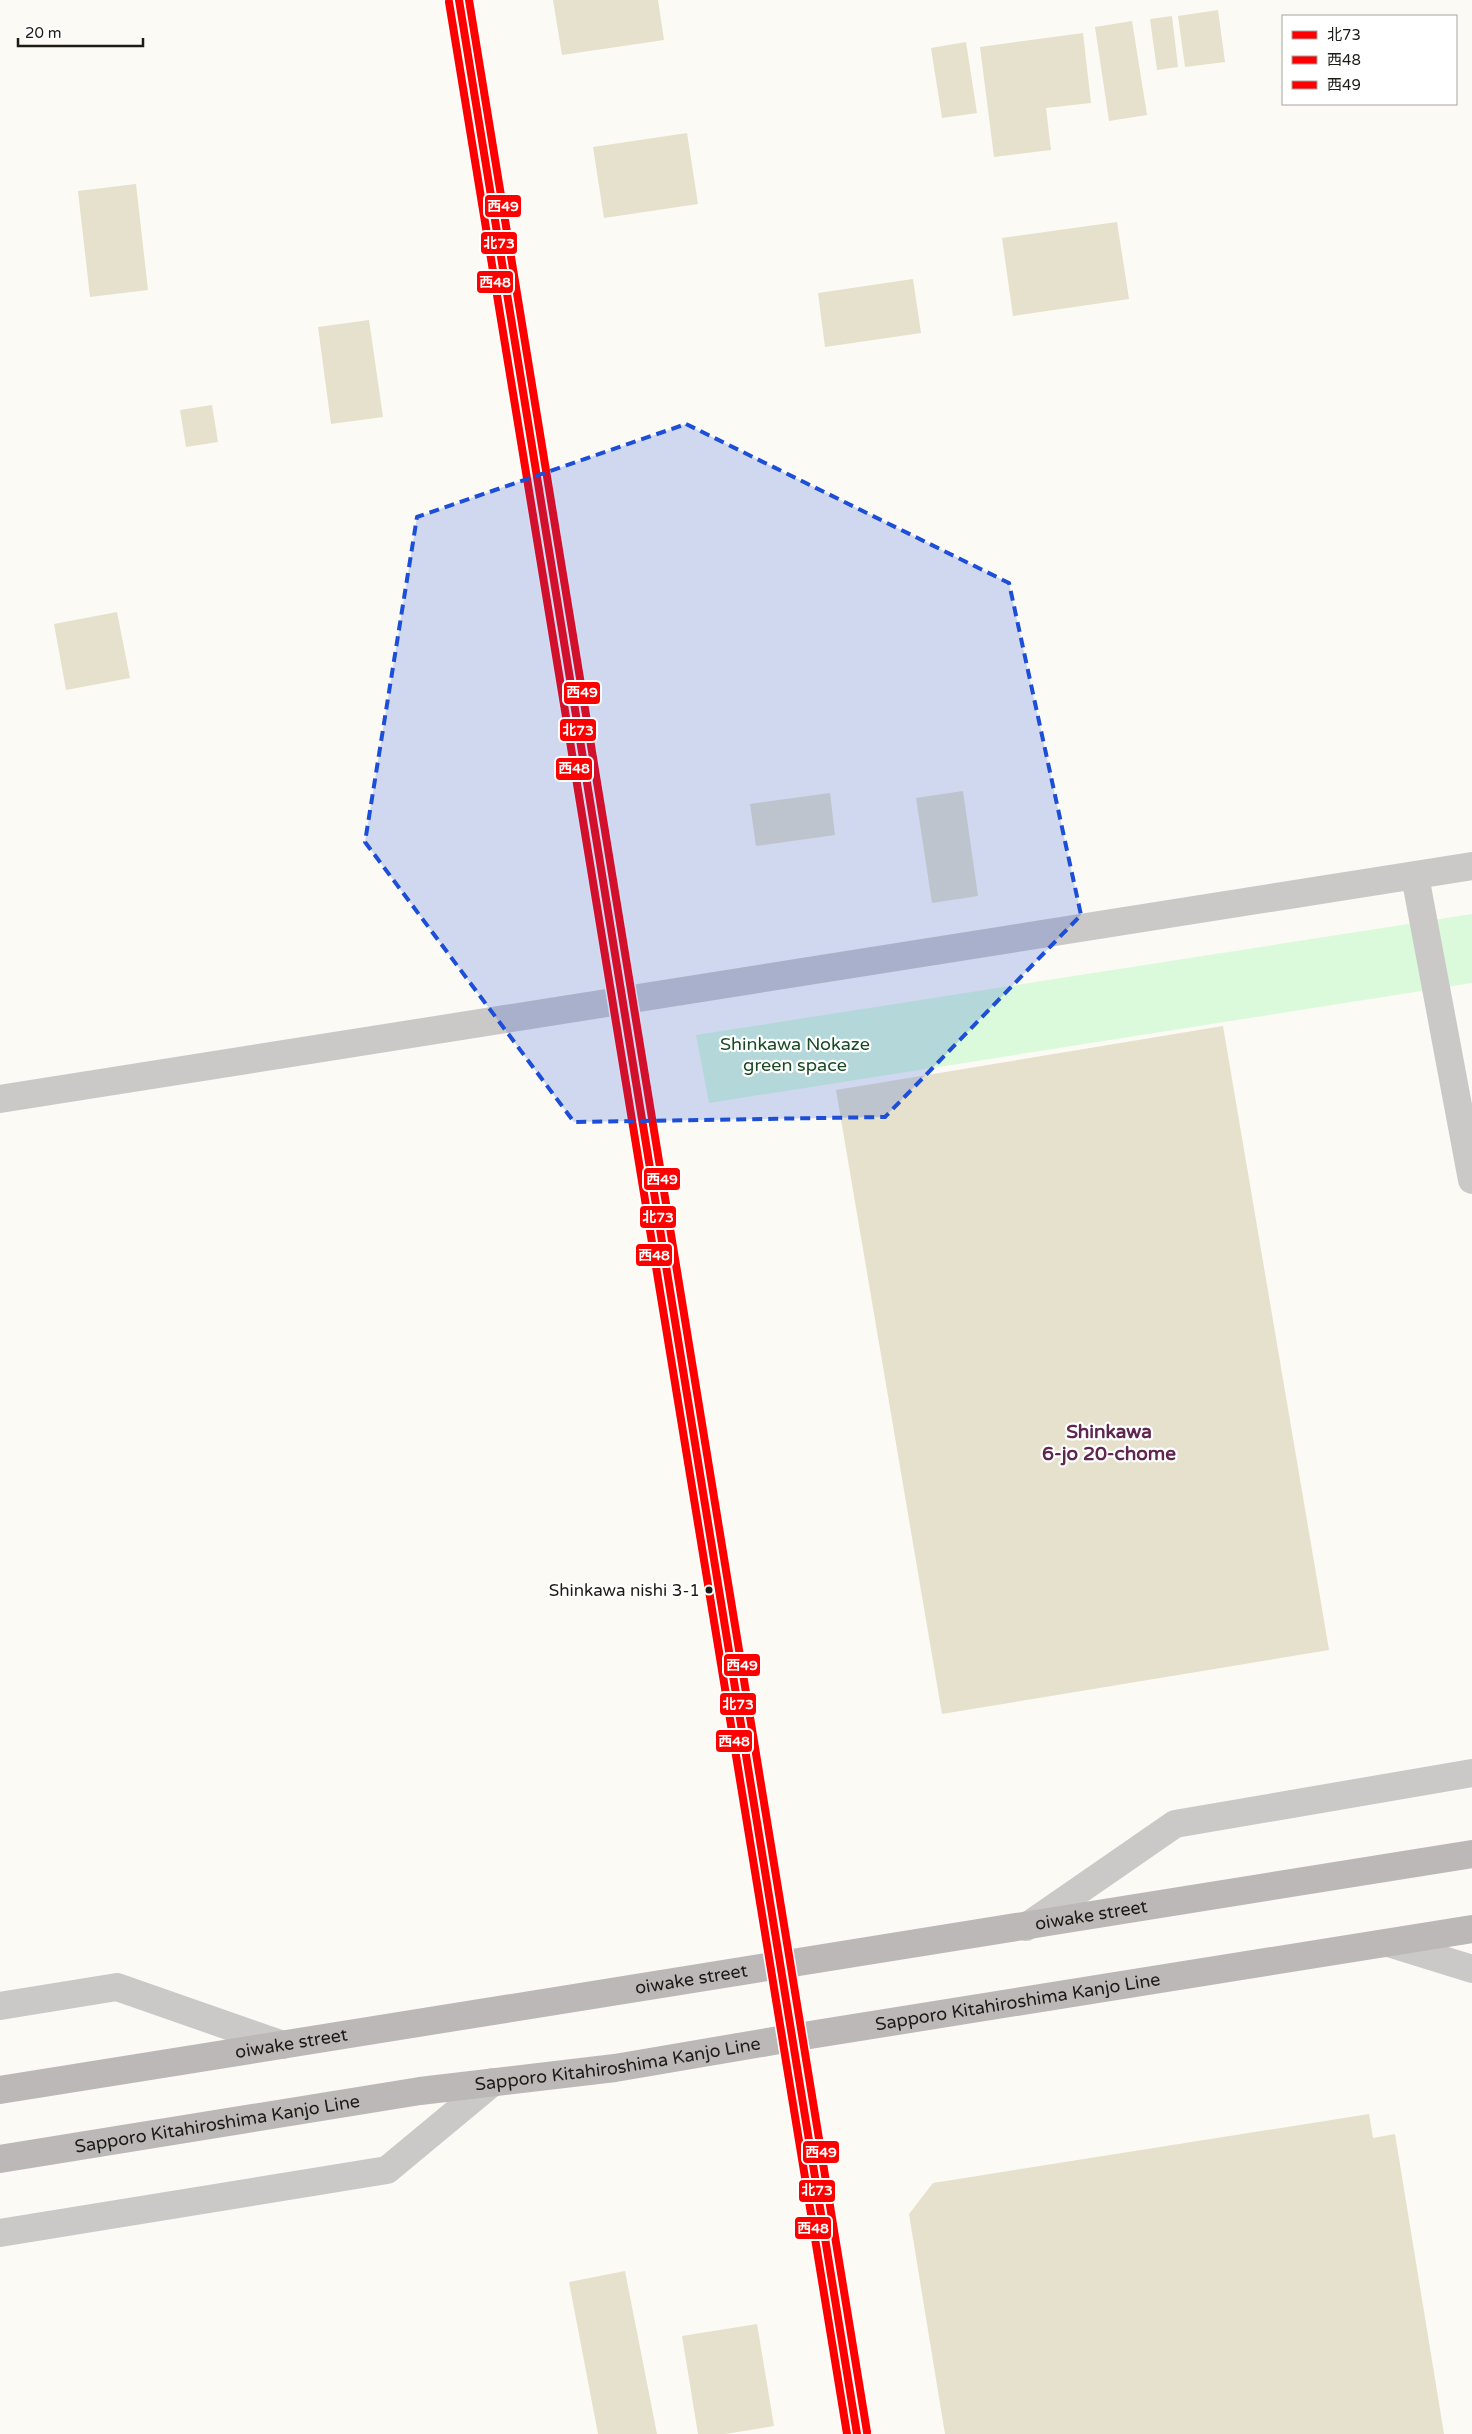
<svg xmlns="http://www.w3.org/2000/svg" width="1472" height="2434" font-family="'Varela Round','Noto Sans JP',sans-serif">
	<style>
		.green { fill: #dafadb }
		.building { fill: #e6e1cc }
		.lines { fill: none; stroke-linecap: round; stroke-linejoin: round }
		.street { stroke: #cbc9c8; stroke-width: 28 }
		.secondary { stroke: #c2bebe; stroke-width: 28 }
		.primary { stroke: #bbb8b7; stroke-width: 28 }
		.bus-1-casing { stroke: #fff; stroke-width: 11 }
		.bus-2-casing { stroke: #fff; stroke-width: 11 }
		.bus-3-casing { stroke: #fff; stroke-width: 11 }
		.bus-1 { stroke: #f00; stroke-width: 8 }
		.bus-2 { stroke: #f00; stroke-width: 8 }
		.bus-3 { stroke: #f00; stroke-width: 8 }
		.marked { fill: #1d4ed8; fill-opacity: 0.2; stroke: #1d4ed8; stroke-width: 4; stroke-dasharray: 10 6; stroke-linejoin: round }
		.bus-dot { fill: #1c1b16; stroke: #fff; stroke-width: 2 }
		.labels { text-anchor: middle; stroke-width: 4.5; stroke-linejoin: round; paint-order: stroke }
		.bus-label { font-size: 17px; fill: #1c1b16; stroke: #fff; text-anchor: end }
		.park-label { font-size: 18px; fill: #184b24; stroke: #fff }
		.street-label { font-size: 18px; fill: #1c1b16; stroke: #fff }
		.neighbourhood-label { font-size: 19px; font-weight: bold; fill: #5f2650; stroke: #fff }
		.line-badge { stroke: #fff; stroke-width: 2 }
		.badge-label { font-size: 14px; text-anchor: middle; font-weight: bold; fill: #fff }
	</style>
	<rect width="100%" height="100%" fill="#fcfaf4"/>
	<path class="green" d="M1472,914V983L709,1103L696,1035Z"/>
	<path class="building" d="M553,0H658L664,40L562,55Z
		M1218,10L1225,62L1185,67L1178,16Z
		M1172,16L1178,67L1157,70L1150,19Z
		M1132,21L1147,115L1109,121L1095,27Z
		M1083,33L1091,103L1046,108L1051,150L994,157L980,47Z
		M966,42L977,113L942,118L931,48Z
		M687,133L698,204L604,218L593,147Z
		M136,184L148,290L90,297L78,191Z
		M1117,222L1129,299L1013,316L1002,238Z
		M913,279L921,333L825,347L818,293Z
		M369,320L383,417L331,424L318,327Z
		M212,405L218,442L186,447L180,410Z
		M117,612L130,678L66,690L54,624Z
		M963,791L978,896L932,903L916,798Z
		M830,793L835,835L756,846L750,804Z
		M1223,1026L1329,1650L942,1714L836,1090Z
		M1369,2114L1373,2138L1395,2134L1444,2434H945L909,2214L933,2183Z
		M625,2271L657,2434H598L569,2282Z
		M757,2324L774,2426L725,2434H698L682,2336Z"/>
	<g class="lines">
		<path class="street" d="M1415,876L1472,1180
			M0,1099L1472,866
			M1026,1927L1175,1824L1472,1773
			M1388,1943L1472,1969
			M0,2006L117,1987L283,2045
			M0,2233L387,2170L493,2082"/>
		<path class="secondary" d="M459,0L857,2434"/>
		<g class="primary">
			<path id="s1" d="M0,2090L1472,1854"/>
			<path id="s2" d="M0,2159L420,2091L615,2068L791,2038L1472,1929"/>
		</g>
		<g class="bus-1-casing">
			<path id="bus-1" d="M459,0L857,2434"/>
		</g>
		<g class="bus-2-casing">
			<path id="bus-2" d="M449,2L847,2434"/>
		</g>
		<g class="bus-3-casing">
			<path id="bus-3" d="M469,0L867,2432"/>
		</g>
		<use href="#bus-1" class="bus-1"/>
		<use href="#bus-2" class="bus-2"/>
		<use href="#bus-3" class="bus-3"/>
	</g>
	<path class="marked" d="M686,424L1009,583L1081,915L885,1117L574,1122L365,842L417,517Z"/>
	<circle class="bus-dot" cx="709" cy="1590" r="4.5"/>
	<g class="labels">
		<g class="bus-label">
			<text x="700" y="1596">Shinkawa nishi 3-1</text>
		</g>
		<g class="park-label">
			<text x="795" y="1050">Shinkawa Nokaze<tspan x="795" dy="21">green space</tspan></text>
		</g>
		<g class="street-label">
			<text dy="6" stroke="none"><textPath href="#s1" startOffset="1105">oiwake street</textPath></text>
			<text dy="6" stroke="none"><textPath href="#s1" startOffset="700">oiwake street</textPath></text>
			<text dy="6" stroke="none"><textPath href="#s2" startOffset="1030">Sapporo Kitahiroshima Kanjo Line</textPath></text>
			<text dy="6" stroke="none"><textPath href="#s1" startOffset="295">oiwake street</textPath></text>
			<text dy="6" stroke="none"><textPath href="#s2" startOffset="625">Sapporo Kitahiroshima Kanjo Line</textPath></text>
			<text dy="6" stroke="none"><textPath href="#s2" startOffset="220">Sapporo Kitahiroshima Kanjo Line</textPath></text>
		</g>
		<g class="neighbourhood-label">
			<text x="1109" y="1438">Shinkawa<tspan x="1109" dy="22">6-jo 20-chome</tspan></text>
		</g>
	</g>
	<g class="line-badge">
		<rect x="484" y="194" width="38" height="24" rx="5" fill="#f00"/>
		<rect x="480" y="231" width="38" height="24" rx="5" fill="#f00"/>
		<rect x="476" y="270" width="38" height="24" rx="5" fill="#f00"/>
		<rect x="563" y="681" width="38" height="24" rx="5" fill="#f00"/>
		<rect x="559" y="718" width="38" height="24" rx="5" fill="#f00"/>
		<rect x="555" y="757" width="38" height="24" rx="5" fill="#f00"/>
		<rect x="643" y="1167" width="38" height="24" rx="5" fill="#f00"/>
		<rect x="639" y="1205" width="38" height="24" rx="5" fill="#f00"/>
		<rect x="635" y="1243" width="38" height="24" rx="5" fill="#f00"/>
		<rect x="723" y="1653" width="38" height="24" rx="5" fill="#f00"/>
		<rect x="719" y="1692" width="38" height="24" rx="5" fill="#f00"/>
		<rect x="715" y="1729" width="38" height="24" rx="5" fill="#f00"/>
		<rect x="802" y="2140" width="38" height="24" rx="5" fill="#f00"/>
		<rect x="798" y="2179" width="38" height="24" rx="5" fill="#f00"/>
		<rect x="794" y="2216" width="38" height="24" rx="5" fill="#f00"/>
	</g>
	<g class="badge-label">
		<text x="503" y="211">西49</text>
		<text x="499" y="248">北73</text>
		<text x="495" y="287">西48</text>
		<text x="582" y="697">西49</text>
		<text x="578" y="735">北73</text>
		<text x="574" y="773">西48</text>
		<text x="662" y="1184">西49</text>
		<text x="658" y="1222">北73</text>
		<text x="654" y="1260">西48</text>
		<text x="742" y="1670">西49</text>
		<text x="738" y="1709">北73</text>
		<text x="734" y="1746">西48</text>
		<text x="821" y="2157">西49</text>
		<text x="817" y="2195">北73</text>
		<text x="813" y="2233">西48</text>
	</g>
	<rect x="1282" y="15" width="175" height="90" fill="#ffffff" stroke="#a4a4a2"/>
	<rect x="1292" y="31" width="25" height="8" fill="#ff0000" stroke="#a4a4a2"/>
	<text x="1327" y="40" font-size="15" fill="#1c1b16">北73</text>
	<rect x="1292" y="56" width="25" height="8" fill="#ff0000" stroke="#a4a4a2"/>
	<text x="1327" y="65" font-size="15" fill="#1c1b16">西48</text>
	<rect x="1292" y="81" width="25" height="8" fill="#ff0000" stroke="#a4a4a2"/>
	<text x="1327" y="90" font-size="15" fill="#1c1b16">西49</text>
	<path d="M18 38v8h125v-8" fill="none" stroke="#1c1b16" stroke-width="2.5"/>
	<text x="25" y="38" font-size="15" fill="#1c1b16" stroke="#ffffff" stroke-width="4" paint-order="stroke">20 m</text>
</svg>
